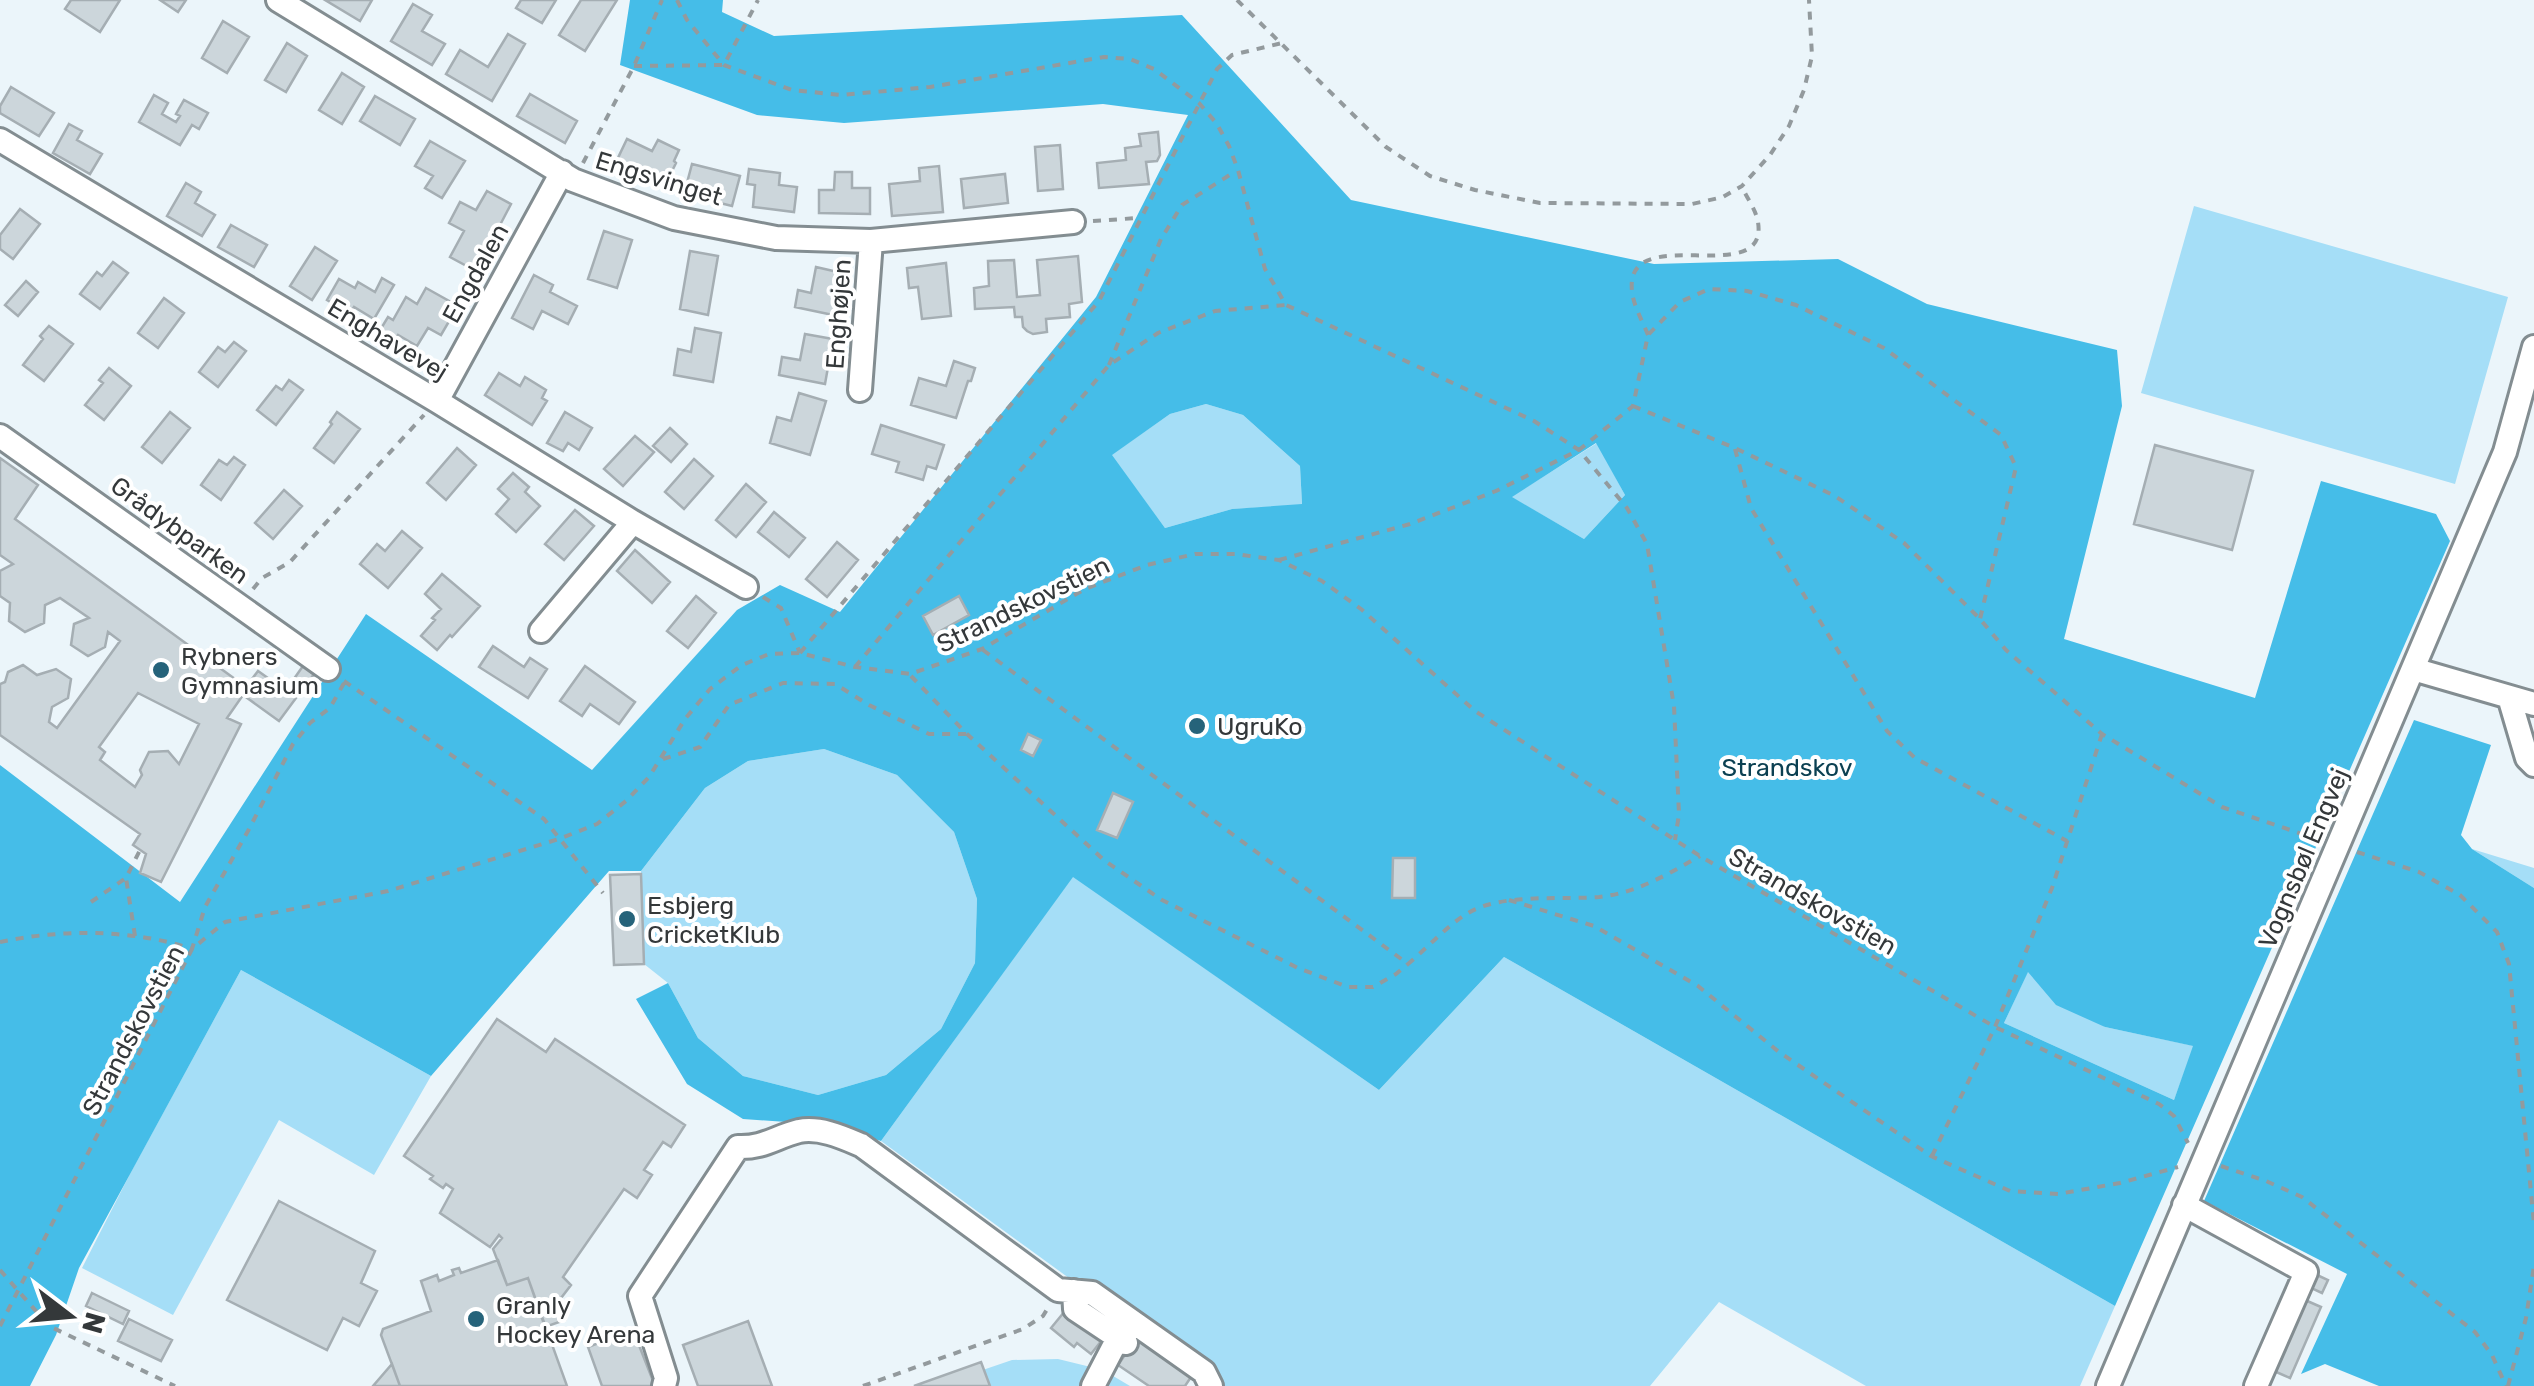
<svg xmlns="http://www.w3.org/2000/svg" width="2534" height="1386" font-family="Rubik,sans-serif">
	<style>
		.green { fill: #a5def7 }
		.forest { fill: #45bde8; fill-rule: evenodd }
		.building { fill: #ccd6db; stroke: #a5aeb3; stroke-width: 2.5; fill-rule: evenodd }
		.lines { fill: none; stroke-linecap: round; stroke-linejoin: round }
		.minor-casing { stroke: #838d91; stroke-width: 28 }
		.path { stroke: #939a9d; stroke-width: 4; stroke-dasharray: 8 8; stroke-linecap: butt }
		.minor { stroke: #fff; stroke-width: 22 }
		.poi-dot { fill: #26637a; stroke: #fff; stroke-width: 4 }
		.labels { text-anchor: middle; stroke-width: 8; stroke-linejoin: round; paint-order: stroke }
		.street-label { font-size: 25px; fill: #34383a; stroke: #fff }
		.poi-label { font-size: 25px; fill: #34383a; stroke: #fff; text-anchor: start }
		.park-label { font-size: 25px; fill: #0b4052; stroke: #fff }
	</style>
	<rect width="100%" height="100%" fill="#ebf5fa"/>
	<path class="green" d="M2194,206L2508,297L2455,484L2141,393Z
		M1206,404L1243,415L1300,466L1302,505L1232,509L1165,528L1111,455L1170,414Z
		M1597,443L1625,495L1584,539L1511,497Z
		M824,749L897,775L954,832L977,899L975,963L941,1029L886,1075L818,1095L743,1076L698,1038L668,983L644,964L641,871L705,788L748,761Z
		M2472,849L2534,868V888Z
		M1073,876L1379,1090L1504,957L2115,1306L2080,1386H1866L1719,1302L1650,1386H1217L881,1141Z
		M241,970L431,1076L374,1175L279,1120L173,1315L82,1268L132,1170Z
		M2028,971L2105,1027L2194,1046L2174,1100L2004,1023Z
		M1058,1359L1103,1370L1130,1386H936L1012,1360Z"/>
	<path class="forest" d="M630,0H723L722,12L774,36L1182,15L1351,200L1654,264L1838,259L1927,304L2117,350L2122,406L2064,639L2255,698L2321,481L2436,514L2450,541L2115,1306L1504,957L1379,1090L1073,877L881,1141L828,1125L743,1119L687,1084L636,999L668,983L698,1038L743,1076L818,1095L886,1075L941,1029L975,963L977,899L954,832L897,775L824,749L748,761L705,788L641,871H609L431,1076L241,970L79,1268L56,1335L30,1386H0V765L180,902L366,614L592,770L737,610L780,585L840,612L1096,297L1188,115L1103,104L844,123L757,115L620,65ZM1206,404L1243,415L1300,466L1302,504L1232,509L1165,528L1112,455L1170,414ZM1596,443L1625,495L1584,539L1512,497ZM2028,972L2056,1005L2105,1027L2193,1046L2174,1100L2004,1023Z
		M2414,720L2491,745L2461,835L2472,849L2534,888V1386H2379L2325,1364L2301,1374L2347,1274L2204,1201Z"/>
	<path class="building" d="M71,0H120L100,32L65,9Z
		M160,0H186L178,12Z
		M325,0H372L360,21Z
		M521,0H556L542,23L516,8Z
		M581,0H617L585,51L559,35Z
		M413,4L432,15L422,31L445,44L432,65L391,41Z
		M223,21L249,37L227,73L202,58Z
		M508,34L525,44L492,101L446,74L460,50L488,67Z
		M287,43L307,56L286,92L265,80Z
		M342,73L364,87L342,124L319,110Z
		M11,87L54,113L39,136L0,113V106Z
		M530,94L577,121L565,143L517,116Z
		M154,95L168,103L162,114L176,122L180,116L176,114L184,100L208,113L199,129L192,125L180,145L139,122Z
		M375,96L415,119L400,145L360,121Z
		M69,124L82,131L77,140L102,154L90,174L53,153Z
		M1158,132L1160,155L1157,161L1146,162L1149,184L1099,188L1097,163L1126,160L1125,148L1141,146L1139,134Z
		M627,139L652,151L658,140L679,150L674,161L676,163L665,185L616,162Z
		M430,141L465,161L442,198L425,188L433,176L415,166Z
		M1060,145L1063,189L1038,191L1035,147Z
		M692,164L740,176L732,206L684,194Z
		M939,166L943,212L892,216L889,184L920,181L919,168Z
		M749,169L780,173L779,185L797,187L794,212L753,207L755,185L747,184Z
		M835,172H852V188H870V214L819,213V190H834Z
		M1005,174L1008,203L964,208L961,179Z
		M186,183L201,192L195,203L215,215L202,236L167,216Z
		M487,191L511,204L476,271L450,257L464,231L449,223L460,202L476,210Z
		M20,209L40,224L13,259L0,249V235Z
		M231,225L267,245L254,267L218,247Z
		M604,231L632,240L617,288L588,279Z
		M315,247L337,261L312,300L290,286Z
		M690,251L718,256L708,315L680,309Z
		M1078,256L1082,302L1069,304L1070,317L1046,319L1047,332L1033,334L1027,331L1023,327L1022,317H1015L1014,307L975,309L974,288L989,286L988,261L1014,260L1017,297L1040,295L1037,260Z
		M113,262L128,273L100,309L80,294L97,272L102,276Z
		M946,263L951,316L922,319L918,287L909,288L907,268Z
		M816,267L842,273L833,315L795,307L798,290L811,293Z
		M534,275L553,285L550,292L577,306L568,324L542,311L533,329L512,318Z
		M382,278L394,285L374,319L354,307L350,313L327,300L339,279L355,288L358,282L375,292Z
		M26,281L38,292L18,316L5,305Z
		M426,288L458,306L441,335L428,328L417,346L398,335L390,349L374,340L388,317L393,320L406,297L417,304Z
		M164,298L184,313L158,348L138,333Z
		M49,326L73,344L44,381L23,365L43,339L40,336Z
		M695,328L721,333L713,382L674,375L678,349L691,352Z
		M805,334L833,339L825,384L779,375L782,357L800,360Z
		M234,342L246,351L218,387L199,372L218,347L225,352Z
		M954,361L975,368L971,381H968L956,418L911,405L919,378L946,386Z
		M109,368L131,386L104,420L85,405L103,383L99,380Z
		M499,373L520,386L525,377L546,390L542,398L547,401L532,425L485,395Z
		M289,380L303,390L276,425L257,410L276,386L282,390Z
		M799,393L826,401L810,455L770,443L777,417L791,421Z
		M170,412L190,428L162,463L142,447Z
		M337,412L360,429L334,463L314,448L332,424L330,422Z
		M565,412L592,428L579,450L568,443L563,451L547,443Z
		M881,425L944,445L936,469L927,466L923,480L896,472L899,462L872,454Z
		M670,428L687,444L671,462L653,446Z
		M635,436L654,452L623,486L604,469Z
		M2155,445L2253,471L2232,550L2134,524Z
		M457,448L476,465L446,500L427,483Z
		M234,457L245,465L221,500L201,485L219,460L227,465Z
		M0,458L38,485L15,519L246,687L258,671L296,698L279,721L243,695L227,718L241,724L161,882L140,873L146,854L133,845L140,834L0,735V684L5,682L8,672L23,665L37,675L56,669L71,679L68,698L52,707L49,722L57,728L120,641L108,632L105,647L88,656L71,645L74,624L89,618L60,598L45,605L44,623L25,632L9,621L10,603L0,596V571L13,564L0,555ZM138,693L199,724L179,764L168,751L149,752L140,770L142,775L135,787L100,760L105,752L99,747Z
		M694,459L713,476L684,509L665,492Z
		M513,473L529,487L525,492L540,506L516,532L496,514L509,499L498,489Z
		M746,484L766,502L736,537L716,520Z
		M284,490L302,506L273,539L255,523Z
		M575,510L594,526L564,560L545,544Z
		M774,512L805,538L789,557L758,532Z
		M402,531L422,548L388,588L360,564L377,544L385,551Z
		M837,542L858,560L827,597L806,579Z
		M635,550L670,582L652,603L617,571Z
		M442,574L480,606L452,637L450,635L437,650L421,636L435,620L432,618L441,609L425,594Z
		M696,596L716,613L688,648L667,631Z
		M959,596L969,615L933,635L923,616Z
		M493,646L524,667L530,658L547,669L528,698L479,667Z
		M303,666L314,674L302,691L291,683Z
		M585,666L635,702L619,724L590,704L582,716L560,701Z
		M1195,716L1207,725L1198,736L1186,727Z
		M1028,734L1041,740L1033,756L1021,750Z
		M1113,793L1133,802L1117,838L1097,830Z
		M1393,858H1415V898H1392Z
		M641,874L644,964L614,965L610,875Z
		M497,1019L546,1052L555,1039L685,1125L671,1147L663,1142L644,1170L652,1175L637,1198L624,1189L563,1277L571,1285L558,1302L565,1320L545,1327L528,1278L507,1285L493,1249L502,1238L499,1235L490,1247L440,1213L453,1189L446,1184L443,1188L430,1179L433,1176L404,1156Z
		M279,1201L375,1251L361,1283L377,1291L359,1326L343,1318L327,1350L227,1300Z
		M498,1260L507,1285L528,1278L567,1386H400L381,1335L383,1329L431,1311L421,1281L437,1275L439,1281L454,1275L452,1270L459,1268L461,1273Z
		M2317,1275L2328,1280L2322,1293L2311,1288Z
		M92,1293L129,1311L123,1324L86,1306Z
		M2305,1300L2321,1307L2290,1378L2274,1371Z
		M1065,1311L1102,1340L1091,1354L1077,1343L1074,1347L1051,1328Z
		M129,1319L172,1340L161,1361L118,1341Z
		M748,1321L772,1386H698L683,1345Z
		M633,1330L655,1386H602L588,1347Z
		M1140,1333L1195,1371L1185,1386H1149L1118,1365Z
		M981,1362L990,1386H914Z
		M392,1364L400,1386H373Z"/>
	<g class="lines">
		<g class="minor-casing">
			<path id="minor" d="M278,0L573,180L674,218L776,238L871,241L1073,222
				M0,140L437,401L633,522L746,587
				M860,390L871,241
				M437,401L562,172
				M0,436L328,669
				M541,631L633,522
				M2413,669L2534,704
				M2509,697L2527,758L2534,765
				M2184,1205L2306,1272L2256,1386
				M1074,1291L1075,1309L1126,1343
				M664,1386L666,1378L640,1296L738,1147C764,1148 775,1137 799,1131C820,1127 842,1137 861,1145L1058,1290L1092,1293L1204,1372L1211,1386
				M1093,1386L1118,1338
				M2108,1386L2505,452L2534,347"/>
		</g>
		<path class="path" d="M677,0L687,20L724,65L792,90L841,95L930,87L1104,57L1130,59L1154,69L1199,103L1217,124L1229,146L1238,170L1265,269L1286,305L1534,421L1579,450L1627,508L1647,544L1674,706L1679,814L1675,840
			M1237,0L1386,147L1430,176L1475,190L1540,203L1692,204L1723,197L1742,186L1770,155L1789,126L1804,90L1812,56L1809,0
			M634,66L724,65L758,0
			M583,163L634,66L662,0
			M1093,221L1138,218
			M1648,335C1643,322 1633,305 1632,291C1624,219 1769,291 1758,222C1756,210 1747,198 1742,187
			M1109,365L1161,239L1182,205L1236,171
			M1633,406L1735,448L1835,496L1904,543L1980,619L2006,650L2102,734L2222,807L2320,840
			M1735,449L1751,508L1887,731L1915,758L2067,841
			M1279,560L1410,524L1496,491L1579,450L1633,406L1648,335L1680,302L1709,289L1747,291L1796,305L1884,348L2001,435L2016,467L1980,619
			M253,589L262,578L290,562L424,415
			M763,597L781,608L800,653
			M983,650L1408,964C1426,949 1449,924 1468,913C1502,893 1560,900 1599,897C1637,893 1668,874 1700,856
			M800,653L1099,301L1217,69L1232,55L1282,43
			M855,667L1109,365L1158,333L1215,311L1286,305
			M911,676L967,734L1105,861L1162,900L1298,968L1348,987H1373L1396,974L1408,964
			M344,681L544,819L603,893
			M663,759L700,747L729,705L783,683L835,684L869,705L929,734H967
			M2357,852L2419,872L2460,895L2497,932L2509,964L2534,1224
			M1509,900L1594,926L1698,986L1779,1052L1931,1156L2010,1191L2058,1194L2120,1183L2178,1167
			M91,902L126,878
			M135,936L126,878L140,850
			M0,942C61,929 133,929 192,949L205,907L248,831L293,744L310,723L330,708L344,683
			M1932,1156L1995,1027L2052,888L2102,734
			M2221,1166L2266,1181L2302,1197L2475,1332L2492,1355L2506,1386
			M0,1270L49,1326L175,1386
			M0,1326L192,949L225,922L388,891L559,839L597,824L626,801L649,777L685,719L710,689L742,665L769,654L800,653L855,667L910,674L982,649L1085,589L1147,565L1195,554H1235L1279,560L1322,581L1361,609L1475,711L1700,856L1995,1027L2159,1104L2174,1116L2188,1143
			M863,1386L1023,1329L1043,1316L1049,1306
			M2508,1386L2526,1318L2534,1266"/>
		<use href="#minor" class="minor"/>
	</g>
	<g class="poi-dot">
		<circle cx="161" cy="670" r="10"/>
		<circle cx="1197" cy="726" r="10"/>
		<circle cx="627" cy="919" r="10"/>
		<circle cx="476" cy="1319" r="10"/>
	</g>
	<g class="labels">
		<g class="street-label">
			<text transform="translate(659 178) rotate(17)" y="9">Engsvinget</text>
			<text transform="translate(475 273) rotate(-61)" y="9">Engdalen</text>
			<text transform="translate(838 314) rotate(-86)" y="9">Enghøjen</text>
			<text transform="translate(388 339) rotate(31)" y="9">Enghavevej</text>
			<text transform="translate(180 530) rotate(36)" y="9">Grådybparken</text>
			<text transform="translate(1023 604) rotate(-26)" y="9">Strandskovstien</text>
			<text transform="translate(2303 858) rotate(-67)" y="9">Vognsbøl Engvej</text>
			<text transform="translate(1813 901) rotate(30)" y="9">Strandskovstien</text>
			<text transform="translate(133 1030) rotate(-62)" y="9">Strandskovstien</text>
		</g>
		<g class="poi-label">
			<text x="181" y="665">Rybners<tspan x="181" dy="29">Gymnasium</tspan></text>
			<text x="1217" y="735">UgruKo</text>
			<text x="647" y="914">Esbjerg<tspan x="647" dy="29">CricketKlub</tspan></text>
			<text x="496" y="1314">Granly<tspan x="496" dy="29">Hockey Arena</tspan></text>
		</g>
		<g class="park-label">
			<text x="1787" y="776">Strandskov</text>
		</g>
	</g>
	<g transform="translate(70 1316) rotate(106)" stroke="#ffffff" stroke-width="8" paint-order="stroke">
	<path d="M0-8L18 38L0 25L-18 38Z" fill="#34383a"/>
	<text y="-15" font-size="28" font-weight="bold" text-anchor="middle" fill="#34383a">N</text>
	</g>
</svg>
